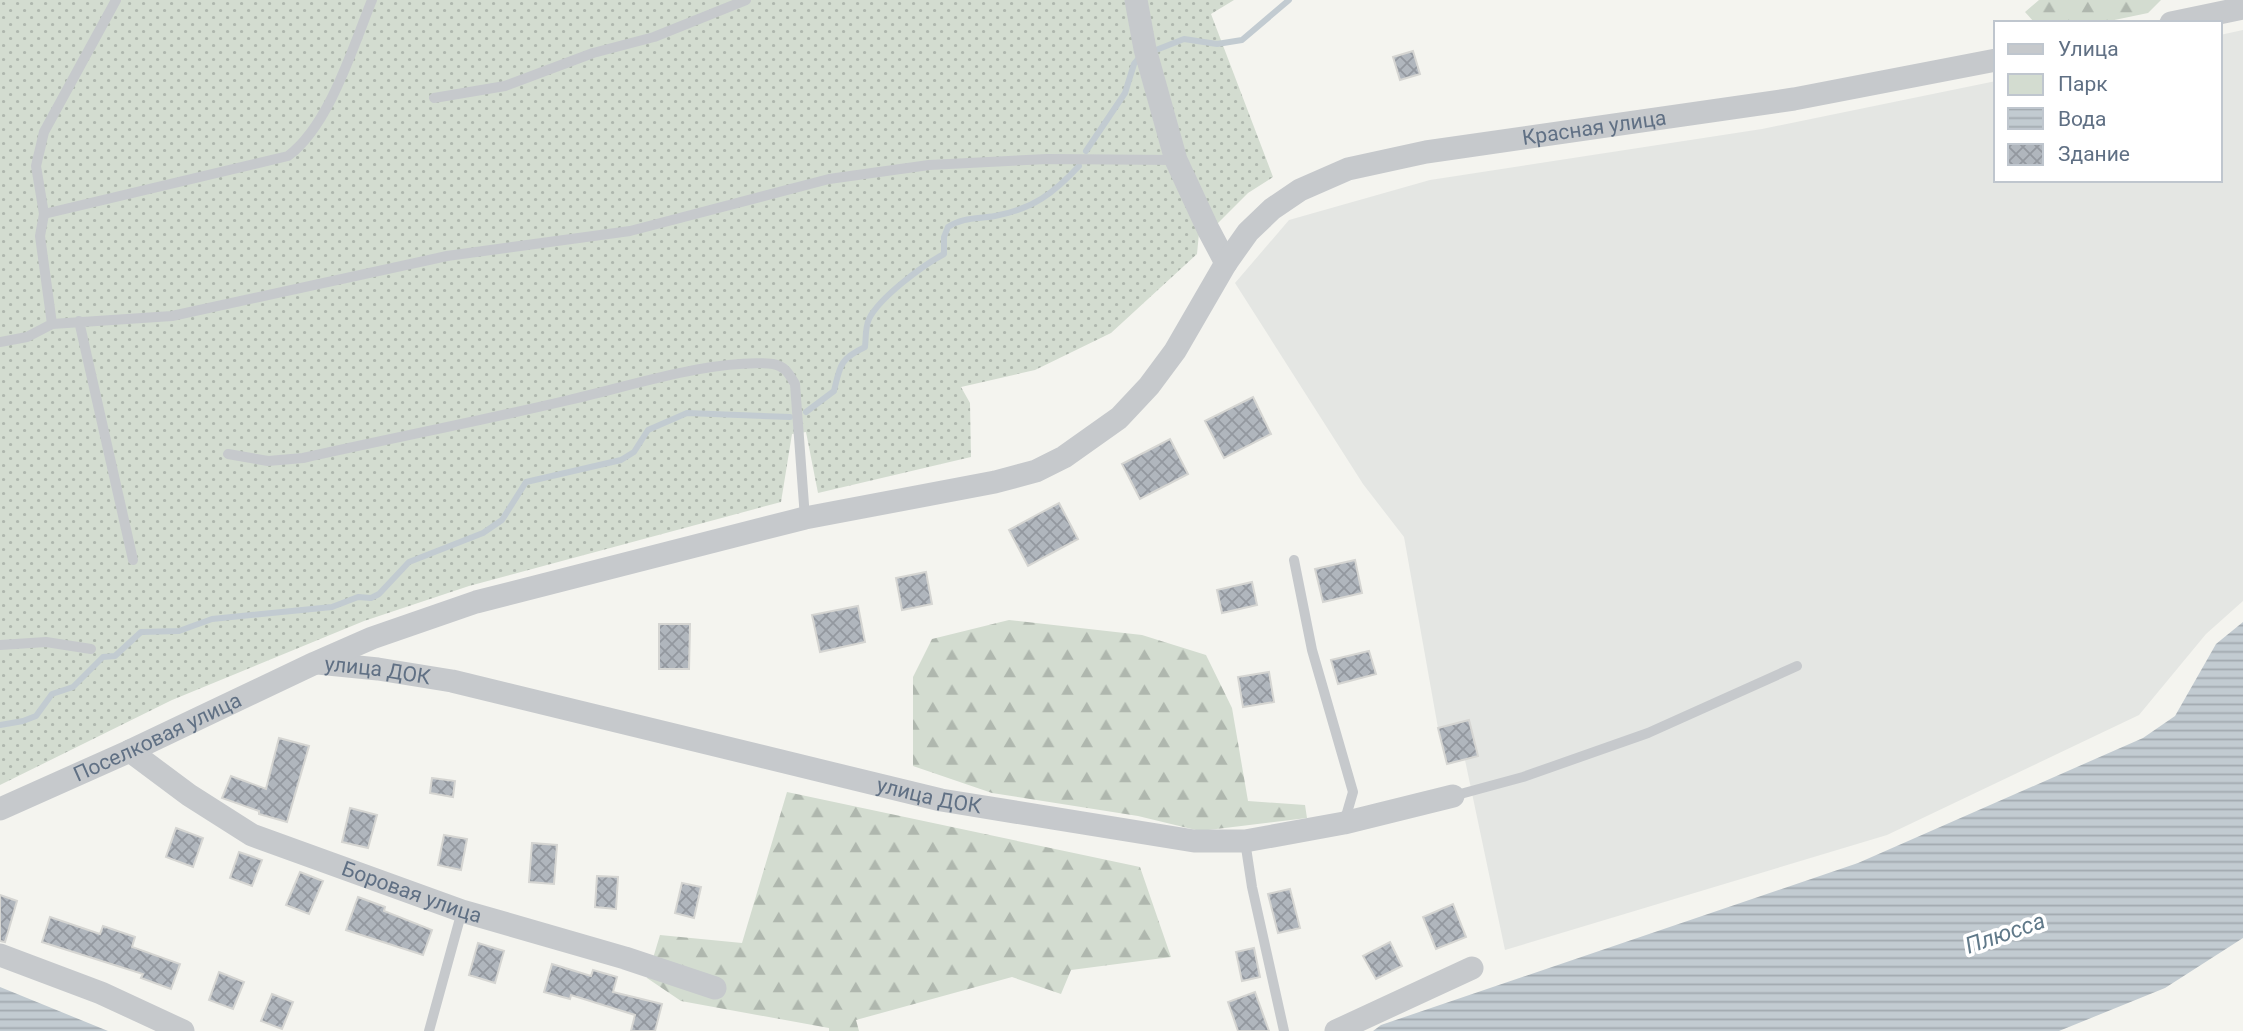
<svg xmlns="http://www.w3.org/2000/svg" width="2243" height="1031" font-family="Roboto,sans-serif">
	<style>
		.built { fill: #e4e6e3 }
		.green { fill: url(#green-dots) }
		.forest { fill: url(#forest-firs) }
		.water { fill: url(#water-rules) }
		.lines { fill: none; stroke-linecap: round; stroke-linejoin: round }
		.stream { stroke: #c2cbd1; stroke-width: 6 }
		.building { fill: url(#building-cross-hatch); stroke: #d5d5d2; stroke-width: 2 }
		.lane { stroke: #c6c9cc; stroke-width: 10 }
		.street { stroke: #c6c9cc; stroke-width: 23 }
		.labels { text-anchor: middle; stroke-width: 7; stroke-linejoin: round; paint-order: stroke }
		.street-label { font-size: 21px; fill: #607084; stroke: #fff }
		.water-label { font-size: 23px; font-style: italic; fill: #607989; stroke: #fff }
	</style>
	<defs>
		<pattern id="green-dots" width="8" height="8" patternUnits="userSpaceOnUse" patternTransform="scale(1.75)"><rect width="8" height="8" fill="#d3dcd0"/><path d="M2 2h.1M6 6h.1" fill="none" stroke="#afb7ae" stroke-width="1.8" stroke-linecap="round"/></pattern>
		<pattern id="forest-firs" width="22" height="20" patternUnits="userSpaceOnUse" patternTransform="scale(1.75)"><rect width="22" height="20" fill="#d3dcd0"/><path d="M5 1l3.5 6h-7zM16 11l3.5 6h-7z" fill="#afb7ae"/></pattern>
		<pattern id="water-rules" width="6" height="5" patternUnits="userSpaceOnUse" patternTransform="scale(1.75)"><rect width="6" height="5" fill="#c2cbd1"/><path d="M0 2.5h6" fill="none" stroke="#a1a9af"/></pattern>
		<pattern id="building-cross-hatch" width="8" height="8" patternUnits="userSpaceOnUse" patternTransform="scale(1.75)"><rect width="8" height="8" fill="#b0b6bd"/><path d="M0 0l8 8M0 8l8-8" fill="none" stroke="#93989f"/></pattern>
	</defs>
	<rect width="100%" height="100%" fill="#f4f4ef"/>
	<path class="built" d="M2243,30V601L2206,634L2139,715L1887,835L1505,950L1465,760L1447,764L1438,728L1404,537L1363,484L1235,283L1289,220L1430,180L1762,129L1996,81V180H2220V35Z"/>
	<path class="green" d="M0,0H1234L1211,14L1273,177L1248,193L1217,224L1199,233L1197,254L1111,333L1035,370L961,387L970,403L971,457L818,493L806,432L792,434L781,502L469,586L364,621L172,700L0,785Z"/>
	<path class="forest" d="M2039,0H2161L2148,13L2100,23H2035L2025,12Z
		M1009,620L1142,635L1206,655L1232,708L1248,801L1305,805L1307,818L1200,831L1138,816L992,793L913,766V677L932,639Z
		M787,792L1140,867L1171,957L1071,970L1061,994L1012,977L856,1020L859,1031H829V1028L681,1001L647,978L660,935L742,943Z"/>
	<path class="water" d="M2243,622V938L2165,988L2059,1031H1373L1381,1025L1858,863L2143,738L2175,716L2216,644Z
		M0,987L108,1031H0Z"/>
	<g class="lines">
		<path class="stream" d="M1156,50L1184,39L1217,44L1242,40L1289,0
			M1086,151L1125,93L1134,64L1139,58
			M806,412L834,391C840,365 840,359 865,347C866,339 865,327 869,319C879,298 923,265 944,254V237L948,227C963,217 978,219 995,216C1033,209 1054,193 1079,166
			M0,725L23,721L36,716L52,694L73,687L103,657L115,656L141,632L179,631L212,619L332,607L358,597L371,598L379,594L409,562L483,533L502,520L526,482L621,460L634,452L648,430L687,413L790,417"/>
	</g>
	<path class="building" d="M1413,51L1420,74L1400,80L1393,57Z
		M1253,397L1271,434L1224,458L1205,421Z
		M1170,439L1188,474L1140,499L1122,464Z
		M1059,503L1078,539L1028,566L1009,530Z
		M1355,560L1362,593L1323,602L1315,569Z
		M926,572L932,604L902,610L896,578Z
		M1252,582L1257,605L1222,613L1217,590Z
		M858,606L865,642L820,652L812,615Z
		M659,624H690L689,669H659Z
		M1369,651L1376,674L1338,684L1331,660Z
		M1269,672L1274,702L1243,707L1238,677Z
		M1469,720L1478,756L1447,764L1438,728Z
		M279,738L309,746L287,822L259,814V811L222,798L231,776L266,789Z
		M432,778L455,781L453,797L430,793Z
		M350,808L377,815L368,848L342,842Z
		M176,828L203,838L193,867L166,857Z
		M444,835L467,839L461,870L438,865Z
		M532,843L557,845L554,884L529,882Z
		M239,852L262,860L252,886L230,878Z
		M300,872L323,881L309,914L286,905Z
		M597,876L618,877L616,909L595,907Z
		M682,883L701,887L694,918L675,913Z
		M1290,889L1300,928L1278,933L1268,894Z
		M0,895L17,901L5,942L0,941Z
		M358,897L385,907L384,911L432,930L423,955L346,930Z
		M1453,904L1466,937L1436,949L1423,917Z
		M50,917L100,934L103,926L135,937L132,947L180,964L171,989L141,978L143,974L42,942Z
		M1390,942L1402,966L1376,979L1363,956Z
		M478,943L504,951L495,983L469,975Z
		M1254,948L1260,977L1242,981L1236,952Z
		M552,964L591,976L593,970L617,977L613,992L662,1004L655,1031H631L635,1015L571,995L570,999L544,992Z
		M219,972L244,982L233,1009L209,1000Z
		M1255,992L1269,1031H1238L1228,1002Z
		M272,994L293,1002L282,1029L261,1021Z"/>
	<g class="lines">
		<path class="lane" d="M434,98L505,86L593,53L654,37L746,0
			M44,214L288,156C329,126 353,47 372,0
			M79,321L133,560
			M52,324L40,236L44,214L36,166L44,132L116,0
			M0,342L27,337L52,324L172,316L447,256L630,231L829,179L929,165L1047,159L1176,160
			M228,454L268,461L303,458C392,438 480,421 569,400C627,387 714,358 773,364C785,366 789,374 795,384L805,518
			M1294,560L1312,650L1353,792L1344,823
			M0,645L46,642L91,649
			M1453,796L1523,777L1648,733L1797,666
			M1245,841L1252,887L1284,1031
			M429,1031L462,911"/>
		<g class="street">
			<path d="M1136,0L1145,49L1176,160L1208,229L1226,263"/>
			<path d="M2171,23L2243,8"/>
			<path id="s1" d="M318,663L378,669L452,681L941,800L1194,841H1245L1344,823L1453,796"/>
			<path id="s2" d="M130,751L189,795L252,835L462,911L625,958L715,988"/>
			<path id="s3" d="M0,809L130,751L315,663L372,638L476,602L805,518L995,482L1036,471L1064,457L1119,418L1149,386L1175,351L1226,263L1248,232L1272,209L1300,190L1348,169L1426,152L1794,99L1996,60"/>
			<path d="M0,955L101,993L183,1031"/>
			<path d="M1336,1031L1472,968"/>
		</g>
	</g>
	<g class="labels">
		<g class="street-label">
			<text dy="7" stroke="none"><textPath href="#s3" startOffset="1790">Красная улица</textPath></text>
			<text dy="7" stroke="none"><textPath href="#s1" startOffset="60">улица ДОК</textPath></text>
			<text dy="7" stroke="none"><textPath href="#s3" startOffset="173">Поселковая улица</textPath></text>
			<text dy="7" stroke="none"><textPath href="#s1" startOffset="626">улица ДОК</textPath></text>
			<text dy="7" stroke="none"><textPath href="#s2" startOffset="318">Боровая улица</textPath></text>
		</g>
		<g class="water-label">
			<text transform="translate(2005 933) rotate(-19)" y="8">Плюсса</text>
		</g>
	</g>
	<rect x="1994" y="21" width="228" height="161" fill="#ffffff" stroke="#bfc6ce" stroke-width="2"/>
	<rect x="2008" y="44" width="35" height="10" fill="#c6c9cc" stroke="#bfc6ce" stroke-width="2"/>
	<text x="2058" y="56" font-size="21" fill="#607084">Улица</text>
	<rect x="2008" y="74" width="35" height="21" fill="#d3dcd0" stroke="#bfc6ce" stroke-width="2"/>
	<text x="2058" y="91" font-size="21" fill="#607084">Парк</text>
	<rect x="2008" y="108" width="35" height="21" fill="url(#water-rules)" stroke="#bfc6ce" stroke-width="2"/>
	<text x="2058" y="126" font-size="21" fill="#607084">Вода</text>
	<rect x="2008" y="144" width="35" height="21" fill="url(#building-cross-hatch)" stroke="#bfc6ce" stroke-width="2"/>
	<text x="2058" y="161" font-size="21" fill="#607084">Здание</text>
</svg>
